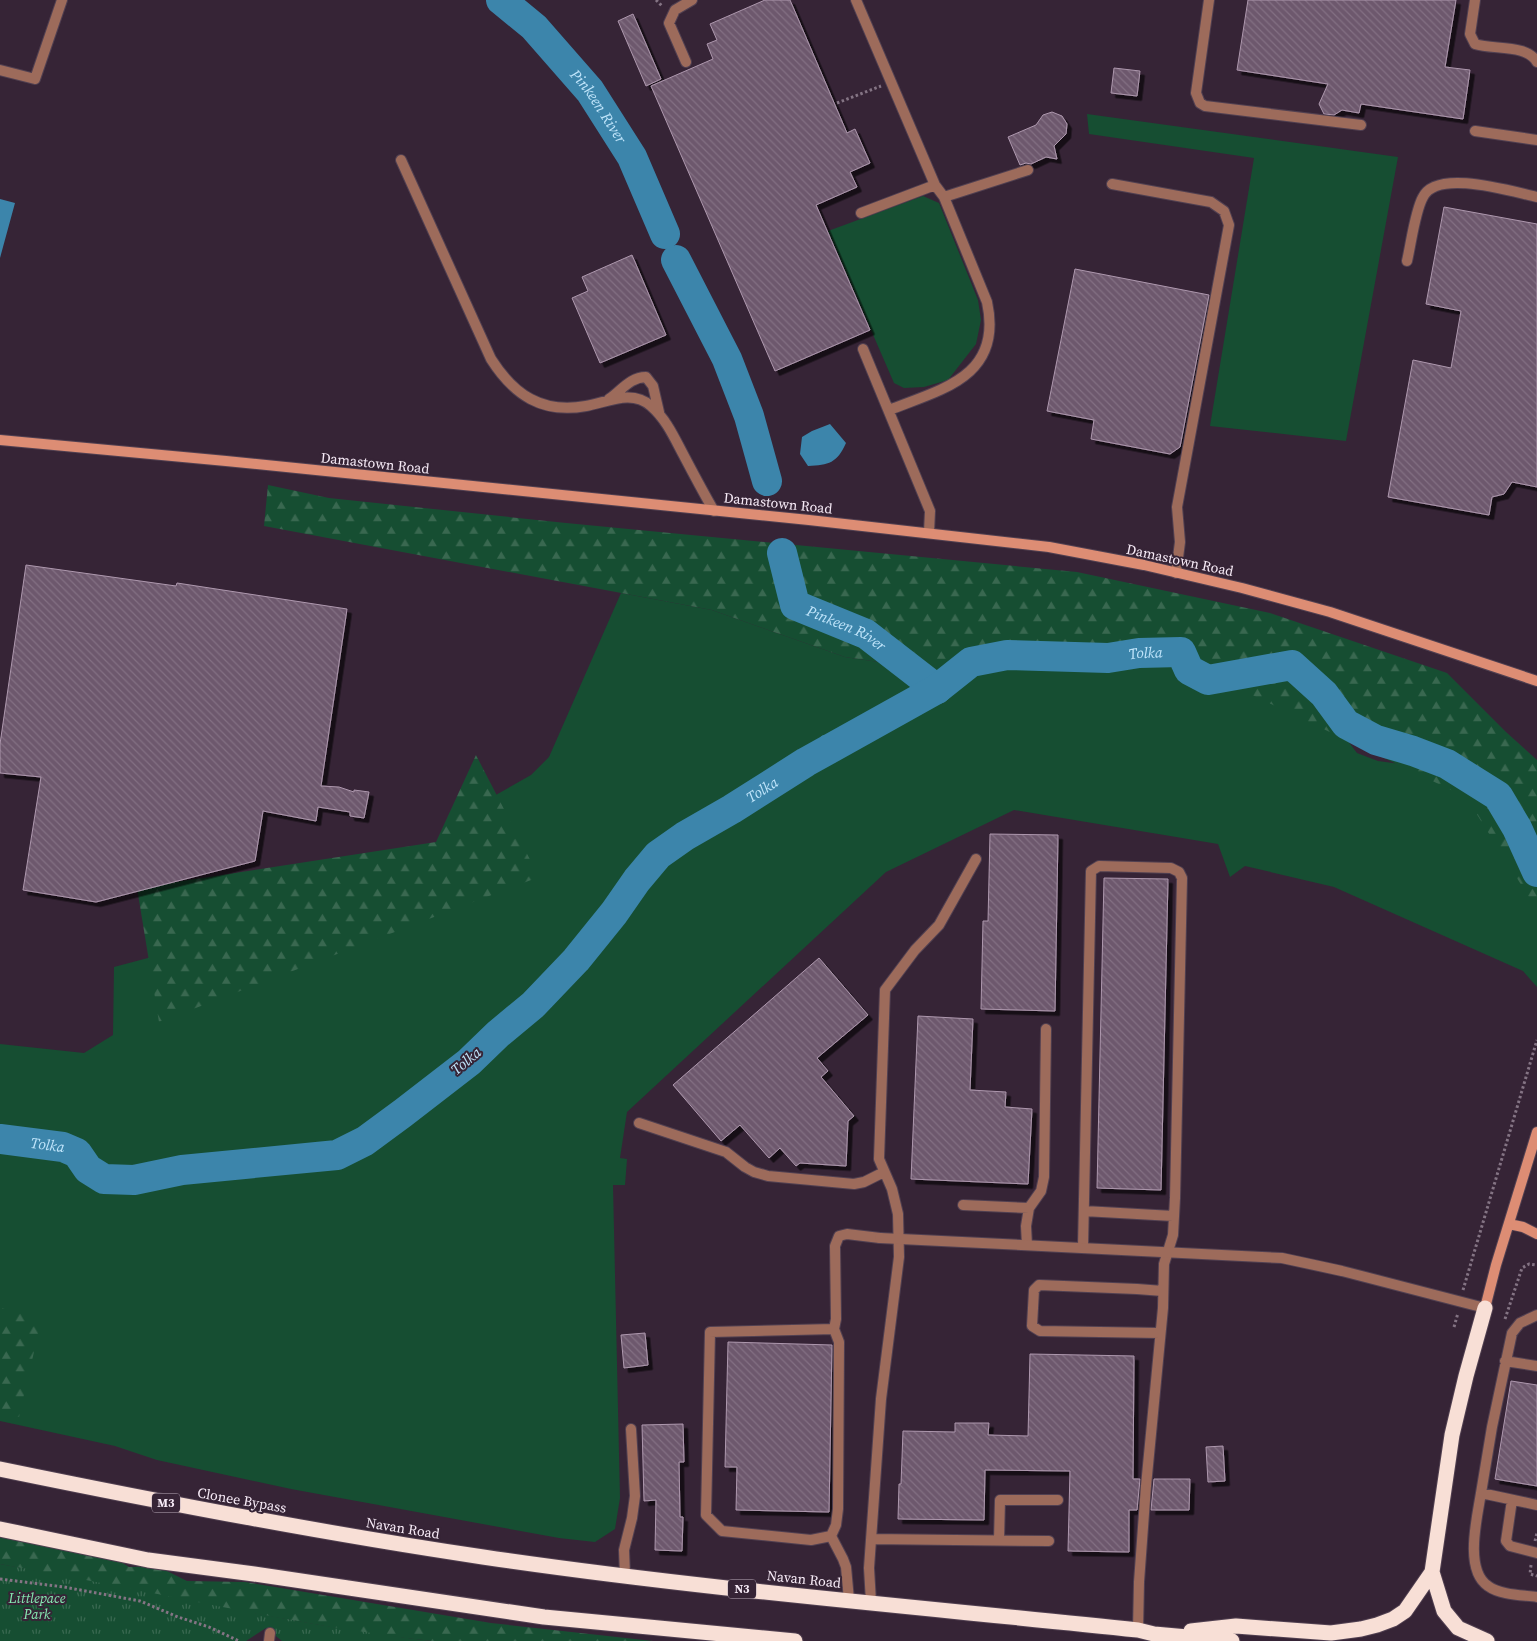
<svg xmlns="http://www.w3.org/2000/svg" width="1537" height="1641" font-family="'Source Serif 4',serif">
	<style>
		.grass { fill: #164e32 }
		.forest { fill: url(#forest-firs) }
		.park { fill: url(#park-tufts) }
		.water { fill: #3c85ab }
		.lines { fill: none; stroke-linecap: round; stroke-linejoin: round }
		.stream { stroke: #3c85ab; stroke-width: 5 }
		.river { stroke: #3c85ab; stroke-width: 30 }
		.building { fill: url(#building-back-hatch); stroke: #ae98ae; filter: url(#shadow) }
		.lane-casing { stroke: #514051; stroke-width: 12 }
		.street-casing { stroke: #514051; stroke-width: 12 }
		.secondary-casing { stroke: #514051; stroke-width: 12 }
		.highway-casing { stroke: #514051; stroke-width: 17 }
		.path { stroke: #847484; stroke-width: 3; stroke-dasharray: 2.5 2.5; stroke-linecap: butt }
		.lane { stroke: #9d6b5b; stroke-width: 10 }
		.street { stroke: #9d6b5b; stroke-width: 10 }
		.secondary { stroke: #dd8d74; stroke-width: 10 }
		.highway { stroke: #f8dfd6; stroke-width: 15 }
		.labels { text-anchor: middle; stroke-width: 4; stroke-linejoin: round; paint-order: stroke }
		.shield { fill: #362436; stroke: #bdafbd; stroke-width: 1 }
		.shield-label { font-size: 12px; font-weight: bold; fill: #f7ebf7 }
		.street-label { font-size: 14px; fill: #f7ebf7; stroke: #362436 }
		.park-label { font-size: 14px; font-style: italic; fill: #86eab2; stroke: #362436 }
		.water-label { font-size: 15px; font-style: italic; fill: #c0e5fb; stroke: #362436 }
	</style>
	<defs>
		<pattern id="forest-firs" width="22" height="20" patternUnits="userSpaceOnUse" patternTransform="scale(1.25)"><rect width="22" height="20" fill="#164e32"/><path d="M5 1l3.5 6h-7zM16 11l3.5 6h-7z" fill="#396850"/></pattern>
		<pattern id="park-tufts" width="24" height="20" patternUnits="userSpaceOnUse" patternTransform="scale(1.25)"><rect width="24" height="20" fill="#164e32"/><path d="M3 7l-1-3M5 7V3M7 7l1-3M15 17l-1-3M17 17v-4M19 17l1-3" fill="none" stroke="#396850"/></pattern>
		<pattern id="building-back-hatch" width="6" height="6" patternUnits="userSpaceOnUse" patternTransform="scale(1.25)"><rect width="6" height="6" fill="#6d586d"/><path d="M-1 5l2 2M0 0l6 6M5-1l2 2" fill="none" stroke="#837083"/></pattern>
		<filter id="shadow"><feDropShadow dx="4.5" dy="4.5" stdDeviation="0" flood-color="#0009"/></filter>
	</defs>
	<rect width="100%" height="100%" fill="#362436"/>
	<path class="grass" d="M1087,114L1398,157L1346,441L1210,426L1254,158L1089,134Z
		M923,196L939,203L978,300L981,320L976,344L948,380L924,387L904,388L894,383L828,231Z
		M621,593L712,610L845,657L899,665L935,680L909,690L828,736L707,809L644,854L588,935L465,1053L356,1138L328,1151L227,1153L194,1156L139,1175H120L104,1169L90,1149L44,1134L0,1130V1044L84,1053L113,1035L114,967L369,899L494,796L531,775L549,757Z
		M1178,656L1316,699L1357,753L1378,761L1408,765L1475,797L1537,904V987L1523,971L1334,887L1245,866L1230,877L1218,844L1014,810L886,872L627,1112L620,1158L627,1159L625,1185H613L620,1498L615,1529L595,1542L559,1538L291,1489L157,1460L115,1446L0,1421V1144L45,1149L71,1158L90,1175L113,1185L156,1181L208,1171L332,1165L364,1148L443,1093L563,981L607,936L640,885L662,857L707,827L950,685L983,664L1009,658L1052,661H1115Z"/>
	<path class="forest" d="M268,485L329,498L566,523L1077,572L1270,613L1447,673L1506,732L1537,760V910L1466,797L1208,674L994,645L936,680L899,665L845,657L712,610L264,526Z
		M476,755L539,877L159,1022L137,888L436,842Z
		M0,1308L42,1317L19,1417L0,1415Z
		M7,1534L115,1558L129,1567L157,1566L187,1581L245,1582L491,1623L653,1641H432L370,1634L228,1609L0,1564V1538Z"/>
	<path class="park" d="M0,1564C144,1589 286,1624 432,1641H282L266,1628L246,1641H0Z"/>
	<path class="water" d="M0,199L15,203L0,258Z
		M830,424L846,443C837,463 829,465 808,466L800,454L802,437L812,431Z"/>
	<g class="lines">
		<path class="stream" d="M823,738L830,749"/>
		<g class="river">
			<path id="s1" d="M501,0L534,27L590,91L632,157L665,234"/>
			<path d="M676,260L727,359L749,416L767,481"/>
			<path id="s2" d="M782,553L795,605L866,634L937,689"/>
			<path id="s3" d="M0,1139L63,1147L77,1153L88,1169L104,1179L134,1180L182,1170L337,1155L365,1141L403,1113L469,1062L498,1034L533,1005L576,960L614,913L637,880L658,855L685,836L732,809L806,762L937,689L971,662L1007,655L1108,658L1139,653L1181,652L1189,670L1208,680L1292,665L1324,694L1346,724L1376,740L1413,751L1447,764L1498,796L1517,828L1537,872"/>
		</g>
	</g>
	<path class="building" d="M765,0H790L847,133L855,129L870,163L850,172L857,187L816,205L870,330L775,371L651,86L713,59L707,44L717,40L710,24Z
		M1248,0H1456L1445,67L1470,70L1463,119L1361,104L1359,113L1342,110L1334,115L1324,114L1319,104L1328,84L1237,70Z
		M633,14L661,79L646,86L618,21Z
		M1114,68L1140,71L1137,96L1111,93Z
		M1052,112L1062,116L1067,124L1066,134L1054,146L1057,159L1046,157L1031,164L1026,163L1020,165L1008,137L1036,125L1043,115Z
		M1444,207L1537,224V487L1512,482L1504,494L1492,497L1489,515L1388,497L1413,360L1451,368L1461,311L1426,304Z
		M632,255L666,335L600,363L572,298L588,291L582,277Z
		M1075,269L1209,295L1180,447L1170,454L1091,439L1094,420L1047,411Z
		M26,565L176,586L177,583L347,609L321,786L339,787L354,792V790L369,792L364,818L350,816V812L318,807L316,821L263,811L255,861L96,902L23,890L41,777L0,773V744Z
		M990,834L1058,835L1055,1011L981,1009L983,921H988Z
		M1104,878L1168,879L1161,1190L1097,1188Z
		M819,958L868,1015L817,1058L828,1071L821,1077L854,1116L848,1121L846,1166L800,1163L796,1166L780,1148L769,1158L740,1125L721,1141L673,1085Z
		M918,1016L973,1019L970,1090L1006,1092L1005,1107L1032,1109L1028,1184L911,1179Z
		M645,1333L648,1365L624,1368L621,1335Z
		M728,1342L832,1345L829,1512L736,1510L737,1467H725Z
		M1030,1354L1134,1356L1133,1479H1140L1137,1510H1129V1552L1068,1551L1070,1471L985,1470L984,1520L898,1519L899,1484H901L903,1431L955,1432V1423H989L988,1435L1028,1436Z
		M1511,1381L1537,1385V1486L1495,1479Z
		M683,1424L684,1462H679L680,1517H683L682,1551L655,1550L656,1500L644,1501L642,1425Z
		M1223,1446L1225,1481L1208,1482L1206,1447Z
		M1154,1479H1190L1189,1510H1151Z"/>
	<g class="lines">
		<g class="lane-casing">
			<path id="lane" d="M856,0L935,185L944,197L987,302C1003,376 943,389 889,410
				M1209,0L1196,93L1200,103L1205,106L1361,125
				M1475,0L1470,34L1475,44C1493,50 1527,44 1537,62
				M686,62L669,23L675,10L692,0
				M0,70L35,79L62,0
				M1475,131L1537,140
				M401,160L491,359C514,395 542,414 586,406C608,402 632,389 651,406C666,419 674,437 683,454C693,473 703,492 714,511
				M1112,184L1211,202L1224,211L1229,225L1177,507L1180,542L1176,573
				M944,197L1028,170
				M861,213L935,185
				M1407,261C1411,244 1415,211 1423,197C1437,168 1513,192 1537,197
				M863,349L930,511L929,532
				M609,399C621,391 630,377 646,377L653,386L659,412
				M639,1123L726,1152L745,1167L754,1172L768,1176L854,1184L864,1182L884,1172
				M963,1205L1029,1208
				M1084,1211L1173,1216
				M1027,1245L1026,1226L1029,1208L1041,1191L1044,1177L1046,1029
				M1083,1247L1091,871L1099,866L1171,868L1179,872L1182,878L1175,1198L1173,1235L1164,1264L1163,1308L1146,1486L1139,1582L1138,1630
				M1537,1315L1520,1323L1512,1333L1492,1427L1481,1493L1537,1505
				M834,1329L839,1342L838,1509L836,1525L831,1536L811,1540L722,1531L706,1515L710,1332Z
				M834,1329L836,1319L835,1246L839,1236L847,1234L880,1238
				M1160,1333L1040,1331L1032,1326L1034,1290L1039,1285L1137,1289L1163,1291
				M1505,1361L1537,1366
				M1481,1493C1477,1518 1464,1570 1488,1586C1500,1595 1522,1595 1537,1597
				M1512,1500L1506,1541L1510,1546L1537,1553
				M831,1536L843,1559L846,1567L849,1600
				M871,1539L1049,1541
				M999,1540L1000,1500H1058
				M625,1575L624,1550L632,1518L635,1496L631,1429
				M871,1602L869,1568L881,1399L899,1257L898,1214L892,1189L879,1159L885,990L915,950L939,925L976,859
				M269,1641L270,1633"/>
		</g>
		<g class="street-casing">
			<path id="street" d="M880,1238L1282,1258L1342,1271L1485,1308"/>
		</g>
		<g class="secondary-casing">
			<path id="secondary" d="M0,440L226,461L809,520L1049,547L1144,565L1242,588L1330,612L1537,681
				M1509,1224L1523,1227L1537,1234
				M1485,1308L1496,1265L1537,1132"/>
		</g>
		<g class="highway-casing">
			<path id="highway" d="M0,1469C160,1502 321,1533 483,1557C700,1589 919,1607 1138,1630L1154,1634L1232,1641
				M0,1529L148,1560L254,1574L544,1617L795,1641
				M1432,1572L1444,1611L1458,1628L1487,1641
				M1191,1631L1236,1626L1331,1633L1361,1629L1377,1625L1393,1619L1405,1611L1432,1572L1452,1435L1466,1376L1485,1308"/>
		</g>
		<path class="path" d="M656,0L662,6
			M837,103L881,86
			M1463,1290L1537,1040
			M1505,1319L1522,1268L1529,1264L1537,1265
			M1454,1327L1458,1313
			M1535,1541L1537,1533
			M1531,1565L1530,1574L1537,1576
			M0,1579L64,1587L140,1601L178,1617L209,1627L239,1641"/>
		<use href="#lane" class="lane"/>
		<use href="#street" class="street"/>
		<use href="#secondary" class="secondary"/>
		<use href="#highway" class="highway"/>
	</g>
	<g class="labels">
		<g class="shield">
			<rect x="152" y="1493.5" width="28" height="19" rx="4"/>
			<rect x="728" y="1579.5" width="28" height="19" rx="4"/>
		</g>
		<g class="shield-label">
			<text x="166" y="1507">M3</text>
			<text x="742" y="1593">N3</text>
		</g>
		<g class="street-label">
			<text transform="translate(375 463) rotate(6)" y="5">Damastown Road</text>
			<text transform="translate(778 503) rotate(6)" y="5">Damastown Road</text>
			<text transform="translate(1180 560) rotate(12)" y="5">Damastown Road</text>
			<text transform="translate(242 1500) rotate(10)" y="5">Clonee Bypass</text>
			<text transform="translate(403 1528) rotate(9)" y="5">Navan Road</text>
			<text transform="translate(804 1579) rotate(6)" y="5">Navan Road</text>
		</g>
		<g class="park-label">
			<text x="37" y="1603">Littlepace<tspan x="37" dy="16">Park</tspan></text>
		</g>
		<g class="water-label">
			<text dy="5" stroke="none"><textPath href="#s1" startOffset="145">Pinkeen River</textPath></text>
			<text dy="5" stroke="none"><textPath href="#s2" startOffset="110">Pinkeen River</textPath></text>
			<text dy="5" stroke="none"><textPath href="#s3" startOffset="1339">Tolka</textPath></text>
			<text dy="5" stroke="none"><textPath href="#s3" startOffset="918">Tolka</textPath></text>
			<text transform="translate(466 1061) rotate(-40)" y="5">Tolka</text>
			<text dy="5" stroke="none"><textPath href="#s3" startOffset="48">Tolka</textPath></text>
		</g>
	</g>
</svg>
